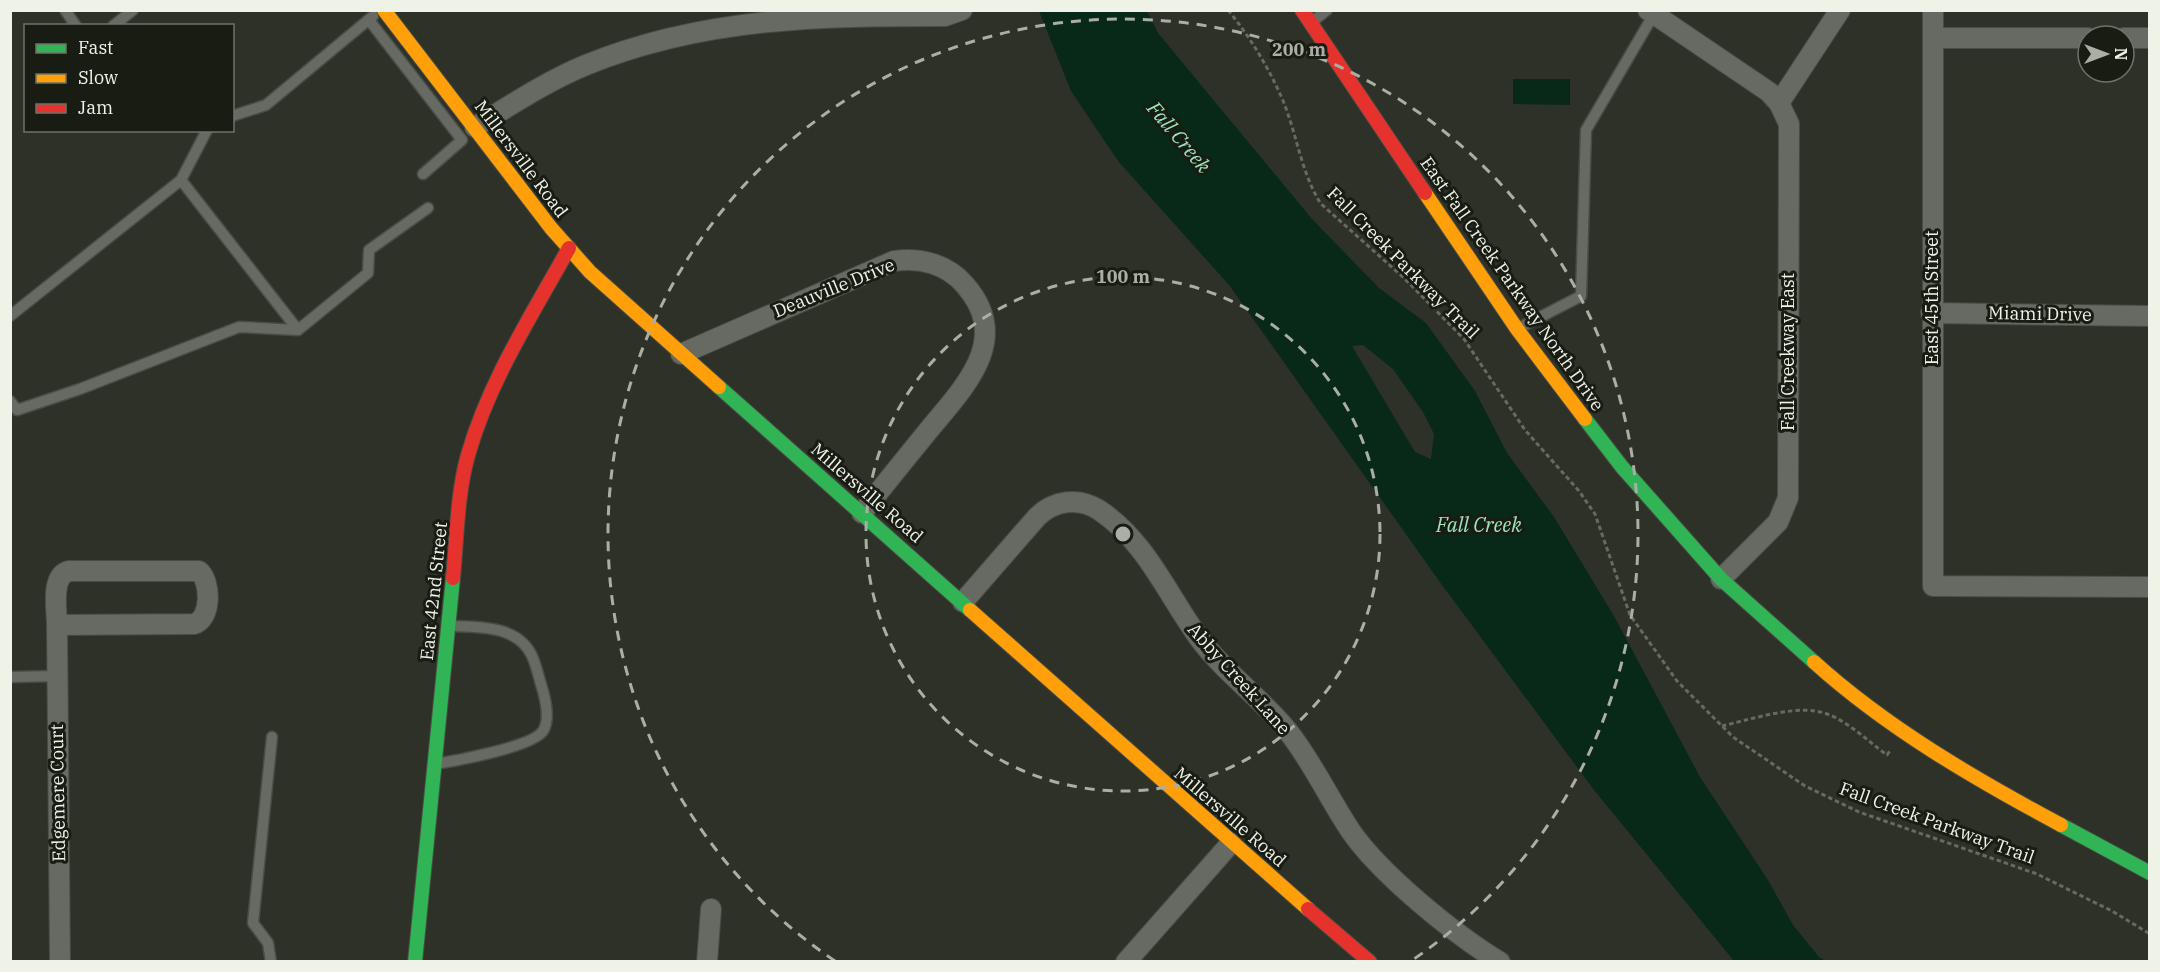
<svg xmlns="http://www.w3.org/2000/svg" width="2160" height="972" font-family="'IBM Plex Serif',serif">
	<style>
		.water { fill: #082918; fill-rule: evenodd }
		.lines { fill: none; stroke-linecap: round; stroke-linejoin: round }
		.lane-casing { stroke: #494c44; stroke-width: 13 }
		.street-casing { stroke: #494c44; stroke-width: 22 }
		.fast-casing { stroke: #494c44; stroke-width: 16 }
		.slow-casing { stroke: #494c44; stroke-width: 16 }
		.jam-casing { stroke: #494c44; stroke-width: 16 }
		.path { stroke: #686a62; stroke-width: 3; stroke-dasharray: 4.5 3; stroke-linecap: butt }
		.lane { stroke: #676a62; stroke-width: 10 }
		.street { stroke: #676a62; stroke-width: 20 }
		.fast { stroke: #30b455; stroke-width: 14 }
		.slow { stroke: #ff9f0a; stroke-width: 14 }
		.jam { stroke: #e5322d; stroke-width: 14 }
		.ring { fill: none; stroke: #abaea4; stroke-width: 3; stroke-dasharray: 10 8 }
		.labels { text-anchor: middle; stroke-width: 6; stroke-linejoin: round; paint-order: stroke }
		.street-label { font-size: 18px; fill: #eef2e7; stroke: #191c13 }
		.water-label { font-size: 20px; font-style: italic; fill: #9be6bc; stroke: #191c13 }
		.centre { fill: #abaea4; stroke: #191c13; stroke-width: 3 }
		.ring-label { font-size: 18px; text-anchor: middle; font-weight: bold; fill: #abaea4; stroke: #191c13; stroke-width: 6; stroke-linejoin: round; paint-order: stroke }
	</style>
	<rect width="100%" height="100%" fill="#2e3127"/>
	<path class="water" d="M1039,11H1147L1158,33L1312,219L1379,288L1426,323L1475,391L1507,453L1554,517L1614,616L1700,777L1768,880L1793,925L1819,957L1826,961H1734L1594,790L1442,585L1229,285L1118,161L1071,91ZM1363,345L1393,369L1423,412L1434,434L1431,459L1415,452L1352,346Z
		M1513,79H1570V105L1513,104Z"/>
	<g class="lines">
		<g class="lane-casing">
			<path id="lane" d="M65,10L76,26
				M369,20L462,140L423,174
				M1312,22L1327,10
				M113,26L133,10
				M232,116L266,105L373,16
				M207,130L181,180L298,330L368,273L369,250L428,208
				M10,316L181,180
				M1517,329L1581,296L1586,130L1654,14
				M10,401L17,410L80,389L239,327L298,330
				M10,677L57,676
				M435,764C455,761 532,747 543,731C550,720 546,702 543,691C539,679 537,667 532,656C518,625 478,627 451,626
				M271,962L268,943L253,923L272,737"/>
		</g>
		<g class="street-casing">
			<path id="street" d="M1648,10L1769,92L1779,103L1789,124L1788,498L1778,522L1721,579
				M1933,10V586L2150,587
				M1933,38H2088
				M2124,38H2150
				M1779,103L1840,10
				M475,127C511,105 547,81 586,65C704,17 821,16 945,16L962,10
				M1931,313L2150,316
				M681,354L894,261C920,257 947,264 965,285C1013,340 964,387 928,431C906,458 884,485 862,513
				M69,571H199C211,581 212,619 194,624L57,625C57,610 50,576 69,571Z
				M963,602L1037,517C1054,500 1079,497 1099,510C1146,541 1167,594 1199,638C1224,672 1260,697 1287,730C1312,761 1328,797 1350,830C1380,874 1454,934 1500,962
				M57,625L60,962
				M707,962L711,909
				M1126,962L1231,843"/>
		</g>
		<g class="fast-casing">
			<path id="fast" d="M719,387L970,610
				M1585,419L1622,467L1721,579L1814,662
				M2061,825L2150,873
				M415,962L453,578"/>
		</g>
		<g class="slow-casing">
			<path id="slow" d="M384,10L551,228L590,272L719,387
				M1425,193L1517,329L1585,419
				M970,610L1308,909
				M1814,662C1887,728 1975,779 2061,825"/>
		</g>
		<g class="jam-casing">
			<path id="jam" d="M1302,10L1425,193
				M453,578C457,537 457,494 468,455C489,381 532,315 569,248
				M1308,909L1370,962"/>
		</g>
		<path class="path" d="M1228,10C1250,37 1267,65 1281,96C1297,132 1300,171 1321,204L1404,278L1464,339L1525,430L1579,491L1595,514L1630,615L1677,681L1733,737L1805,786L1859,812L2037,874L2112,911L2150,934
			M1722,726C1747,720 1789,707 1815,711C1841,714 1866,740 1887,755L1891,749"/>
		<use href="#lane" class="lane"/>
		<use href="#street" class="street"/>
		<use href="#fast" class="fast"/>
		<use href="#slow" class="slow"/>
		<use href="#jam" class="jam"/>
	</g>
	<g class="ring">
		<circle cx="1123" cy="534" r="257"/>
		<path d="M835 961A515 515 0 1 1 1411 961"/>
	</g>
	<g class="labels">
		<g class="street-label">
			<text transform="translate(521 159) rotate(53)" y="6">Millersville Road</text>
			<text transform="translate(1403 263) rotate(45)" y="6">Fall Creek Parkway Trail</text>
			<text transform="translate(1512 284) rotate(55)" y="6">East Fall Creek Parkway North Drive</text>
			<text transform="translate(834 288) rotate(-22)" y="6">Deauville Drive</text>
			<text transform="translate(1932 298) rotate(-90)" y="6">East 45th Street</text>
			<text transform="translate(2040 314) rotate(1)" y="6">Miami Drive</text>
			<text transform="translate(1788 352) rotate(-90)" y="6">Fall Creekway East</text>
			<text transform="translate(867 493) rotate(41)" y="6">Millersville Road</text>
			<text transform="translate(434 591) rotate(-84)" y="6">East 42nd Street</text>
			<text transform="translate(1239 679) rotate(48)" y="6">Abby Creek Lane</text>
			<text transform="translate(58 793) rotate(-91)" y="6">Edgemere Court</text>
			<text transform="translate(1230 817) rotate(41)" y="6">Millersville Road</text>
			<text transform="translate(1937 823) rotate(20)" y="6">Fall Creek Parkway Trail</text>
		</g>
		<g class="water-label">
			<text transform="translate(1179 137) rotate(50)" y="7">Fall Creek</text>
			<text x="1479" y="532">Fall Creek</text>
		</g>
	</g>
	<circle cx="1123" cy="534" r="9" class="centre"/>
	<g class="ring-label">
		<text x="1299" y="56">200 m</text>
		<text x="1123" y="283">100 m</text>
	</g>
	<rect width="2160" height="972" fill="none" stroke="#eef2e7" stroke-width="24"/>
	<rect x="24" y="24" width="210" height="108" fill="#191c13" stroke="#6e7268" stroke-width="1.5"/>
	<rect x="36" y="44" width="30" height="9" fill="#30b455" stroke="#6e7268" stroke-width="1.5"/>
	<text x="78" y="54" font-size="18" fill="#eef2e7">Fast</text>
	<rect x="36" y="74" width="30" height="9" fill="#ff9f0a" stroke="#6e7268" stroke-width="1.5"/>
	<text x="78" y="84" font-size="18" fill="#eef2e7">Slow</text>
	<rect x="36" y="104" width="30" height="9" fill="#e5322d" stroke="#6e7268" stroke-width="1.5"/>
	<text x="78" y="114" font-size="18" fill="#eef2e7">Jam</text>
	<g transform="translate(2106 54) rotate(90)"><circle r="28" fill="#191c13" stroke="#6e7268" stroke-width="1.5"/>
	<path d="M0-4.5L10 22L0 15L-10 22Z" fill="#abaea4"/>
	<text y="-9" font-size="16" font-weight="bold" text-anchor="middle" fill="#eef2e7">N</text>
	</g>
</svg>
